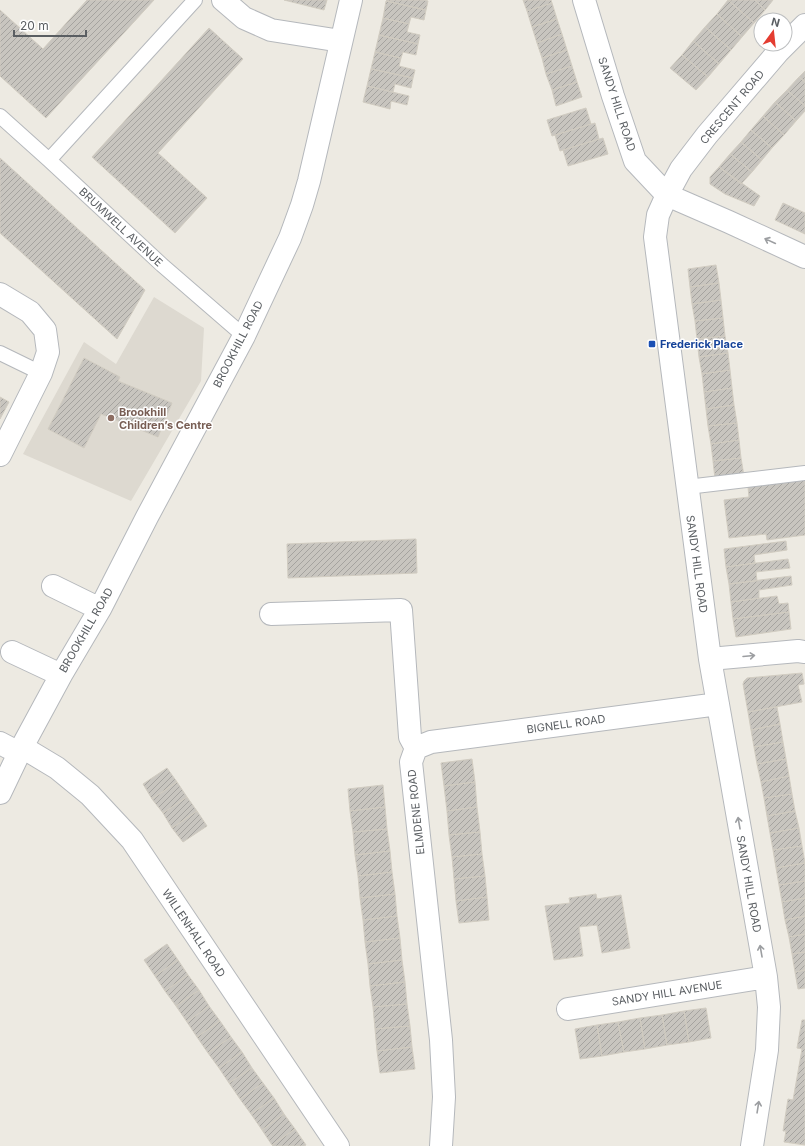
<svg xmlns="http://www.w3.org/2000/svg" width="805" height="1146" font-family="Inter,sans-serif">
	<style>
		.education { fill: #ddd9d0 }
		.building { fill: url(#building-hatch); stroke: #d1ccc1 }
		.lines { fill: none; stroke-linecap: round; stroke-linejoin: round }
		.service-casing { stroke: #b5b8bc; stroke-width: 16 }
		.minor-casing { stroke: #b5b8bc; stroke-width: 24 }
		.service { stroke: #fff; stroke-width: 14 }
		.minor { stroke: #fff; stroke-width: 22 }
		.oneway { stroke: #9c9ea1 }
		.transit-dot { fill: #1a4fb4; stroke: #fff; stroke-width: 1.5 }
		.education-dot { fill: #8d6e63; stroke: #fff; stroke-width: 1.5 }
		.labels { text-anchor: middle; stroke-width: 3; stroke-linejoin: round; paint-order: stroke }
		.street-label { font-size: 11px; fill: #5a5e62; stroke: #fff }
		.transit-label { font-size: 11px; font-weight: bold; fill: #164399; stroke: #fff; text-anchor: start }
		.education-label { font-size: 11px; font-weight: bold; fill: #785e54; stroke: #fff; text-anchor: start }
	</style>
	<defs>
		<pattern id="building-hatch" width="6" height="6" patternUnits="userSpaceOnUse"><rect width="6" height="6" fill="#c8c5bf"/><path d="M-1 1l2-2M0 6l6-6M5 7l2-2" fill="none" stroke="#a5a39f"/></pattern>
	</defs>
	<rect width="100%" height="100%" fill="#edeae2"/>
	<path class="education" d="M154,297L204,328L201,381L131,501L23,454L84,342L116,364Z"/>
	<path class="building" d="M87,0H154L46,118L0,76V10L43,49Z
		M284,0H327L324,10Z
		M387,0H424L428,1L426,10L386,1Z
		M523,0H551L552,3L527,11Z
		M728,0L754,23L742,37L717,14Z
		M728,0H755L765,10L754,23Z
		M755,0H773L765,10Z
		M386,1L426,10L424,20L411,17L409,24L383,18Z
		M552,3L557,19L532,27L527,11Z
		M717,14L742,37L731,50L705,27Z
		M383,18L409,24L407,32L420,35L418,44L379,35Z
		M557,19L562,34L537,43L532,27Z
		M705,27L731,50L719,64L693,41Z
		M209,28L243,59L158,153L207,198L175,233L92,157Z
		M562,34L567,50L542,58L537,43Z
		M379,35L418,44L416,55L403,52L401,58L375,52Z
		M693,41L719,64L708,77L682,55Z
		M567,50L572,66L546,74L542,58Z
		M375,52L401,58L399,66L415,70L413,78L371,69Z
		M682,55L708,77L696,90L670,68Z
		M572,66L577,82L552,90L546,74Z
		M371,69L413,78L411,88L395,84L393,92L367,86Z
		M805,71V82L799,77Z
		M799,77L805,82V106L787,90Z
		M577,82L582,97L556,106L552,90Z
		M367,86L409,96L407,105L391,101L390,109L363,102Z
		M787,90L805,106V111L796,121L775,102Z
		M775,102L796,121L784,135L763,116Z
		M586,108L591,124L552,136L547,120Z
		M763,116L784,135L772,148L751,130Z
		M595,123L599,139L560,151L555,135Z
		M751,130L772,148L762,160L741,142Z
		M603,138L608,154L568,166L563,150Z
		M741,142L762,160L752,172L730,154Z
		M730,154L752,172L741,184L719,167Z
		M0,158L145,290L117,339L0,233Z
		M719,167L760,196L754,206L725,194L710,184V177Z
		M783,203L805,213V234L775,220Z
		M716,265L719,283L690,287L688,269Z
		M719,283L721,300L692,304L690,287Z
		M721,300L723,318L695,321L692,304Z
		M723,318L725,336L697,339L695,321Z
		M725,336L728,353L699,357L697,339Z
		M728,353L730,370L702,374L699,357Z
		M84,358L120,377L118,381L172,403L158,437L101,414L84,448L48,429Z
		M730,370L732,388L704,392L702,374Z
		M732,388L734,405L706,409L704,392Z
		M0,397L9,402L0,419Z
		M734,405L737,423L708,426L706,409Z
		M737,423L739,440L711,444L708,426Z
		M739,440L741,458L713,461L711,444Z
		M741,458L744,476L715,479L713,461Z
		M805,479V535L767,540L766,534L729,538L724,500L749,497L748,487Z
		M416,539L417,573L288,578L287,544Z
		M786,541L787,550L754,555L755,563L726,567L724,549Z
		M788,559L790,568L756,572L757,581L729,584L726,567Z
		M791,576L792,585L759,590V598L731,602L729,584Z
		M777,596L779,604L788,603L789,612L733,619L731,602Z
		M789,612L791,629L736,637L733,619Z
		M802,673L804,684L798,685L802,702L748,712L743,684L744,681L747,678Z
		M777,707L780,724L751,730L748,712Z
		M780,724L783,742L754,747L751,730Z
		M783,742L786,759L757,764L754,747Z
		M472,759L475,782L444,786L441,763Z
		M786,759L789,776L761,782L757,764Z
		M167,768L177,782L152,799L143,784Z
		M789,776L792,794L764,798L761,782Z
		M177,782L187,797L163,813L152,799Z
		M475,782L477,807L447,811L444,786Z
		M383,785L385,807L350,811L348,789Z
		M792,794L795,811L767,816L764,798Z
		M187,797L197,811L172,828L163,813Z
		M385,807L387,829L353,832L350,811Z
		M477,807L480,832L449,835L447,811Z
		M197,811L207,826L183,842L172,828Z
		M795,811L799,828L770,833L767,816Z
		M799,828L802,846L773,850L770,833Z
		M387,829L390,851L355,855L353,832Z
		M480,832L482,854L452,857L449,835Z
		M802,846L805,863L776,868L773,850Z
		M390,851L392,872L358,876L355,855Z
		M482,854L485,876L454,879L452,857Z
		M805,863V881L779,885L776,868Z
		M392,872L395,894L360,898L358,876Z
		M485,876L487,897L456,901L454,879Z
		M805,881V898L782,902L779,885Z
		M395,894L397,916L363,920L360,898Z
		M596,894L597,899L621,895L630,948L602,953L597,925L579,927L583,956L554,960L545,906L570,903L569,898Z
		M487,897L489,920L459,923L456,901Z
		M805,898V916L785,920L782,902Z
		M397,916L400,938L365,942L363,920Z
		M805,916V934L789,937L785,920Z
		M805,934V952L792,954L789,937Z
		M400,938L402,960L368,964L365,942Z
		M167,944L178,960L155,976L144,960Z
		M805,952V970L795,972L792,954Z
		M178,960L188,975L165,991L155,976Z
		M402,960L405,982L370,986L368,964Z
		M805,970V988L798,989L795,972Z
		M188,975L199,990L176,1006L165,991Z
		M405,982L407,1004L373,1007L370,986Z
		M199,990L209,1006L187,1022L176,1006Z
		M407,1004L410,1026L375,1029L373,1007Z
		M209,1006L220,1021L197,1037L187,1022Z
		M706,1008L711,1038L689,1042L684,1011Z
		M684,1011L689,1042L667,1045L662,1015Z
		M662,1015L667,1045L645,1049L640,1018Z
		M640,1018L645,1049L624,1052L618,1022Z
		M802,1020H805V1145L784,1142L786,1131H783L788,1099L793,1100L802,1049L797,1048Z
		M220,1021L231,1037L208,1053L197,1037Z
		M618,1022L624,1052L602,1056L597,1025Z
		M597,1025L602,1056L580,1059L575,1029Z
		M410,1026L412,1047L377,1051L375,1029Z
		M231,1037L242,1052L219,1068L208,1053Z
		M412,1047L415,1069L380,1073L377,1051Z
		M242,1052L252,1068L229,1083L219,1068Z
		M252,1068L263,1083L240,1099L229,1083Z
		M263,1083L274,1098L251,1114L240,1099Z
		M274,1098L284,1114L262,1130L251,1114Z
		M284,1114L295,1129L272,1145L262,1130Z
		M295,1129L306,1145L304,1146H273L272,1145Z"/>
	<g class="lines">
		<g class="service-casing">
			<path id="service" d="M0,116L49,160L162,265L244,336
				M49,160L195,0
				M0,353L41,373
				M687,487L805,473"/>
		</g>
		<g class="minor-casing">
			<path id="minor" d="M223,0L244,18L271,30L341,41
				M584,0L613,96L635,161L667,195L729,222L805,257
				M0,294L30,312L45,330L48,352L41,373L0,455
				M53,586L100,609
				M271,614L401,610L410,737L416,748
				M12,652L61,675
				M710,659L798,651L805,652
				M0,743L19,753
				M22,747L57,768L90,795L132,840L338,1146
				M416,748L411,762L441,1040L444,1097L441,1146
				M416,748L431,742L718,704
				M0,793L22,747L61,675L100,609L147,517L244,336L290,238L302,205L309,181L351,0
				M568,1009L766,977
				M752,1146L767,1050L769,1007L766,977L710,659L655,237L658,215L667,195L681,169L707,135L778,52L805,25"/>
		</g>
		<use href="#service" class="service"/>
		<use href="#minor" class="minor"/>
	</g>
	<defs><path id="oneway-shaft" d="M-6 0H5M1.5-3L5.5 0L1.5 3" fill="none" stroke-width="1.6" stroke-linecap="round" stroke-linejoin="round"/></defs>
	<g class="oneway">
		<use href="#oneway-shaft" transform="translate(770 241) rotate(-155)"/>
		<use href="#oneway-shaft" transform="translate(749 656) rotate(-5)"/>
		<use href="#oneway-shaft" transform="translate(739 823) rotate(-100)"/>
		<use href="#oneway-shaft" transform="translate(761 951) rotate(-100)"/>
		<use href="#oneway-shaft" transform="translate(758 1107) rotate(-81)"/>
	</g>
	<rect class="transit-dot" x="648" y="340" width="8" height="8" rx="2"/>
	<circle class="education-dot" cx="111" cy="418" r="4"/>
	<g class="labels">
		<g class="street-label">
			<text transform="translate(617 104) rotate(72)" y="4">SANDY HILL ROAD</text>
			<text transform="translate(732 107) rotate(-50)" y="4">CRESCENT ROAD</text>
			<text transform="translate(121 227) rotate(43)" y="4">BRUMWELL AVENUE</text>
			<text transform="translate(238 344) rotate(-63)" y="4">BROOKHILL ROAD</text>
			<text transform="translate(697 564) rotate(82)" y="4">SANDY HILL ROAD</text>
			<text transform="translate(86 630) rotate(-60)" y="4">BROOKHILL ROAD</text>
			<text transform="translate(566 724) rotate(-8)" y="4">BIGNELL ROAD</text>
			<text transform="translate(416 812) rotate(-96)" y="4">ELMDENE ROAD</text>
			<text transform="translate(749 884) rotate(80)" y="4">SANDY HILL ROAD</text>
			<text transform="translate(194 933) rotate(56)" y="4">WILLENHALL ROAD</text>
			<text transform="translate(667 993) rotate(-9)" y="4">SANDY HILL AVENUE</text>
		</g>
		<g class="transit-label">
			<text x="660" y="348">Frederick Place</text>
		</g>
		<g class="education-label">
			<text x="119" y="416">Brookhill<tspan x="119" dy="13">Children’s Centre</tspan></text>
		</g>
	</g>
	<g transform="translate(773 32) rotate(15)"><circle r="19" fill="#ffffff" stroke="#bdbfc0"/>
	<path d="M0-3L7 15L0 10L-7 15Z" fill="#e43d31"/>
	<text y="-6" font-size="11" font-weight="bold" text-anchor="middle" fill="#5a5e62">N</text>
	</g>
	<path d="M14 30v6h72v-6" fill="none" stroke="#5a5e62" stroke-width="2"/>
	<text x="20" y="30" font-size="12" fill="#5a5e62" stroke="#ffffff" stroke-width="3" paint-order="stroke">20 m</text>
</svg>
